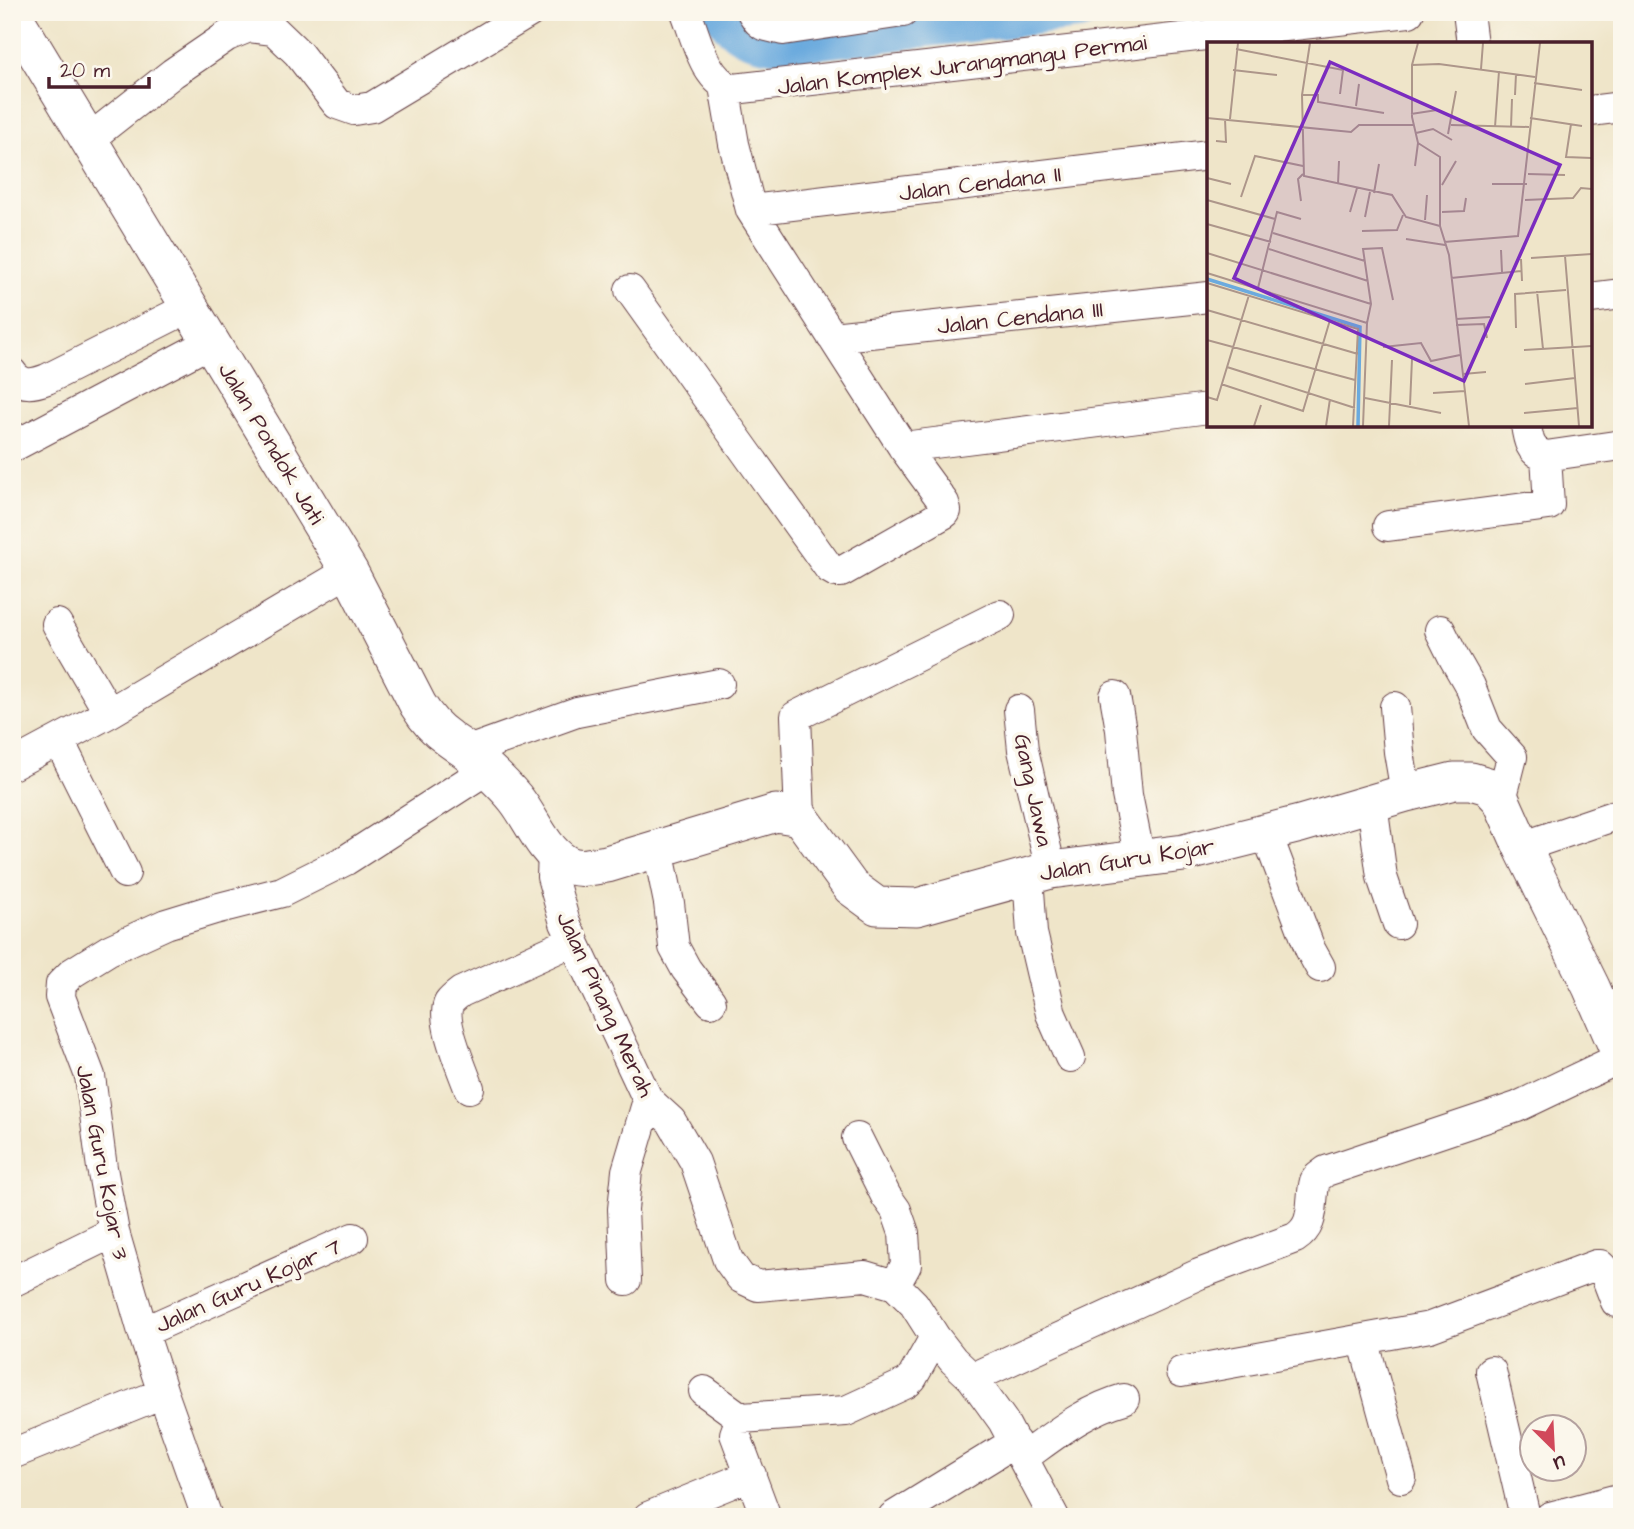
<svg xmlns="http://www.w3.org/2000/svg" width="1634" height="1529" font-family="'Architects Daughter',sans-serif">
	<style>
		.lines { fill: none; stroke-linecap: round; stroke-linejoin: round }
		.canal { stroke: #6baade; stroke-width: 35 }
		.minor-casing { stroke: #633d43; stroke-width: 32 }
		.tertiary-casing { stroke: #633d43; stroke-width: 39 }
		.minor { stroke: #fff; stroke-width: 30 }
		.tertiary { stroke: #fff; stroke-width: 37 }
		.labels { text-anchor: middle; stroke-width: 7; stroke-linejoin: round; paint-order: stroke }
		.street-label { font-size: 23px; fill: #4a1f2b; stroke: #fbf7ec }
		.inset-river { fill: none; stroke: #6baade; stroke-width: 3.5 }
		.inset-road { fill: none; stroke: #ad968a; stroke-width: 2 }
		.view { fill: #7b2cbf; fill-opacity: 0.15; stroke: #7b2cbf; stroke-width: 3.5 }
		.inset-edge { fill: none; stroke: #4a1f2b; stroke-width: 3.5 }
	</style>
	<rect width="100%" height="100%" fill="#fbf7ec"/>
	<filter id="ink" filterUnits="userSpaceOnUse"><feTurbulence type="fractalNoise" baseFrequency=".0143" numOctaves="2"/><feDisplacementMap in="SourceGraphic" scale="14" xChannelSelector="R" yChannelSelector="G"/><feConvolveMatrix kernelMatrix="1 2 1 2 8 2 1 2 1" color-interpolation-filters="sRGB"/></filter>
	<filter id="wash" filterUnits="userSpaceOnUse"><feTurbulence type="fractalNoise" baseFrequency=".00686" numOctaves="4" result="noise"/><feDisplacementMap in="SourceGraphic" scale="28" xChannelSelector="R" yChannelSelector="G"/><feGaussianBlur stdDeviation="1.57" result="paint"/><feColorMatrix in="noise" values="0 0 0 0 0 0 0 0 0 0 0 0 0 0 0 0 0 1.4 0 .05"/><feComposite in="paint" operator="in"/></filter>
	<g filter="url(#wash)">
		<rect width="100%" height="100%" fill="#efe5c9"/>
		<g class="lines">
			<path class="canal" d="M720,12C732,38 755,42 780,46L1082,12"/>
		</g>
	</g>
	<g filter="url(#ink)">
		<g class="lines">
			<g class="minor-casing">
				<path id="minor" d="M686,12C696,37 705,82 734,89L1409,12
					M752,12L758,21L763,25L783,30L903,12
					M1468,12L1472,44
					M1590,111L1622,107
					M89,139L173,73L227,36L249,27L274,30L298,53L337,104L354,110L372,107L530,12
					M751,210L1209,155
					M630,290L829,568L836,572H841L945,513L946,511L944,503L903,447L751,210L734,144L724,86
					M1590,298L1622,294
					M832,337L1209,297
					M12,373C21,387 34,384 47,379L190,307
					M1526,425C1528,439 1530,453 1546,456L1622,445
					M16,445L211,342
					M903,447L1209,408
					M1388,526L1549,505L1546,456
					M57,624L109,713
					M1440,630L1454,658L1470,686L1487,729L1512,757L1501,800
					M1115,696L1121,730L1127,795L1140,859
					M1395,707L1399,752L1406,793
					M1019,710L1023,750L1051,870
					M59,741L125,873
					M468,751L577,712L719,684
					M12,765L109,713L349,571
					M1372,803L1382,877L1398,924
					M800,817L796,716L1000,615
					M1266,832L1310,949L1320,967
					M1522,847L1622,813
					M658,849L669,903L674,947L686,969L711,1002
					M553,853L552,877L565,923L648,1100L671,1121L695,1162L728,1260L741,1278L758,1286L865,1276L895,1285L914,1304L935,1337L953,1360L972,1378L1003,1421L1054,1517
					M1028,876L1032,933L1051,1014L1070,1057
					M469,1088C463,1071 440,1020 449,1003C451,1000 457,995 461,992L573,941
					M857,1138L886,1196L896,1210L904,1233L906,1265L895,1285
					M626,1280L623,1209L627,1171L648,1100
					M12,1282L114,1232
					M143,1332L353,1238
					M1363,1339L1401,1478
					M1491,1371L1524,1512L1527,1517
					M1181,1372L1430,1327L1596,1265H1600L1603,1268L1616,1302H1622
					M972,1378L1199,1274L1295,1238C1317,1224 1309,1203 1315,1181L1318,1177L1326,1171L1517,1107L1622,1057
					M704,1391L741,1418L846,1411L907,1383L912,1378L935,1337
					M741,1418L735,1434L766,1517
					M12,1454L163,1393
					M1024,1457C1056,1434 1085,1410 1124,1399
					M207,1517L163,1393L143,1332L114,1232L102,1168L90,1076L60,997L61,984L72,973L109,950L166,924L215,909L282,892L346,860L486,770
					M648,1517L751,1475
					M893,1517L1015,1442
					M1550,1517L1622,1498"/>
			</g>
			<g class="tertiary-casing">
				<path id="tertiary" d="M12,13L349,571L418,705C426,718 434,728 447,737C454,743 462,747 469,753C485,767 502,782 515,798C532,819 541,848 565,863C578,871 593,866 607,864L776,813L800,817L851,887L877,906L917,907L1051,870L1184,853L1300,824L1406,793L1454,781H1471L1488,786L1501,800L1522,847L1591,987L1622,1058"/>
			</g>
			<use href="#minor" class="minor"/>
			<use href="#tertiary" class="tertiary"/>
		</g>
	</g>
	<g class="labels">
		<g class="street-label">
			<text transform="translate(962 64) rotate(-7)" y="8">Jalan Komplex Jurangmangu Permai</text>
			<text transform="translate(980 183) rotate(-7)" y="8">Jalan Cendana II</text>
			<text transform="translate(1020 317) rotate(-6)" y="8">Jalan Cendana III</text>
			<text transform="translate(272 443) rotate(59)" y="8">Jalan Pondok Jati</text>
			<text transform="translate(1034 790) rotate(78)" y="8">Gang Jawa</text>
			<text transform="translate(1127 859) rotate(-9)" y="8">Jalan Guru Kojar</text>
			<text transform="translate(606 1004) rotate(65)" y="8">Jalan Pinang Merah</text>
			<text transform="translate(103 1162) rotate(79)" y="8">Jalan Guru Kojar 3</text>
			<text transform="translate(248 1285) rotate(-24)" y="8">Jalan Guru Kojar 7</text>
		</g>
	</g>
	<g transform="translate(1207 42)">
		<rect width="385" height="385" fill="#efe5c9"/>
		<path class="inset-river" d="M0,237L153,285L151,384"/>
		<path class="inset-road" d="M103,1L95,53L97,134L185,153L199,175L233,184M211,1L205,23V75L211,101L233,115V184L242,213L262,384M29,7L136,28L133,52M205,23L232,22L328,35M274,27L276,1M26,28L70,33M327,41L375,48M95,53H111V60L177,71M308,53L309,32M149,64L152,42M204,72L230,68M0,76L144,90L152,83H206M323,76L375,84M23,77L31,1M364,82L359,115L385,116M244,83L322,85M288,85L292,29M304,85L305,57M209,91L226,87L245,98M241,92L249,49M9,99L19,100L18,77M208,124L211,101M321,132L358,133M0,136L24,142M131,142L132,119M285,142H320M235,143L249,119M167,151L172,122M34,155L48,114L96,124M0,158L68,177M318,158L366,156L374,146L385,147M94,159L91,137L96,132M143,170L150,146M235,170L257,169L259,156M158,175L163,150M218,178L220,153M0,182L64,200M155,189L190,188L196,173M66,191L158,219M199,197L238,203M237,200L311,194L333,1M62,207L161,239M294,208L295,230M0,211L164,262M358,214L372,384M324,216L385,212M314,217L315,239M0,231L160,281L156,384M244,236L314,229M0,241L151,287L146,384M51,246L70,170L94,177M330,249L336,307M0,268L151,312M249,277L283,275M160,281L164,262L156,207L175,206L186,258M249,283L277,282L280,296M309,286L308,252L359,248M0,298L148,338M176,305L214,301L224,319L253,313M317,308L385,304M20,325L148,366M256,332L279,330M14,342L96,369L123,278M318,342L368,336M226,351L258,349M0,355L10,358L42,253M158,356L234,371M203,363L205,317M317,371L371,366M47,384L54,363M119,384L123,357M182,384L185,318"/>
		<path class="view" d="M123,20L353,123L257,339L27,236Z"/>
		<rect width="385" height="385" class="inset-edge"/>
	</g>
	<rect width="1634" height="1529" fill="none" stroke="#fbf7ec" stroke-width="42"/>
	<g transform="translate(1553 1448) rotate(156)"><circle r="33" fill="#fbf7ec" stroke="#b4a19f" stroke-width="2"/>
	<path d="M0-5L12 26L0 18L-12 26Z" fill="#d1495b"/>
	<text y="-10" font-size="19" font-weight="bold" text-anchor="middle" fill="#4a1f2b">U</text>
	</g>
	<path d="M49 77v10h100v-10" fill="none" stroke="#4a1f2b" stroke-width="3.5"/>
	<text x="60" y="77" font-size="21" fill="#4a1f2b" stroke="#fbf7ec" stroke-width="5" paint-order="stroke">20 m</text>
</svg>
